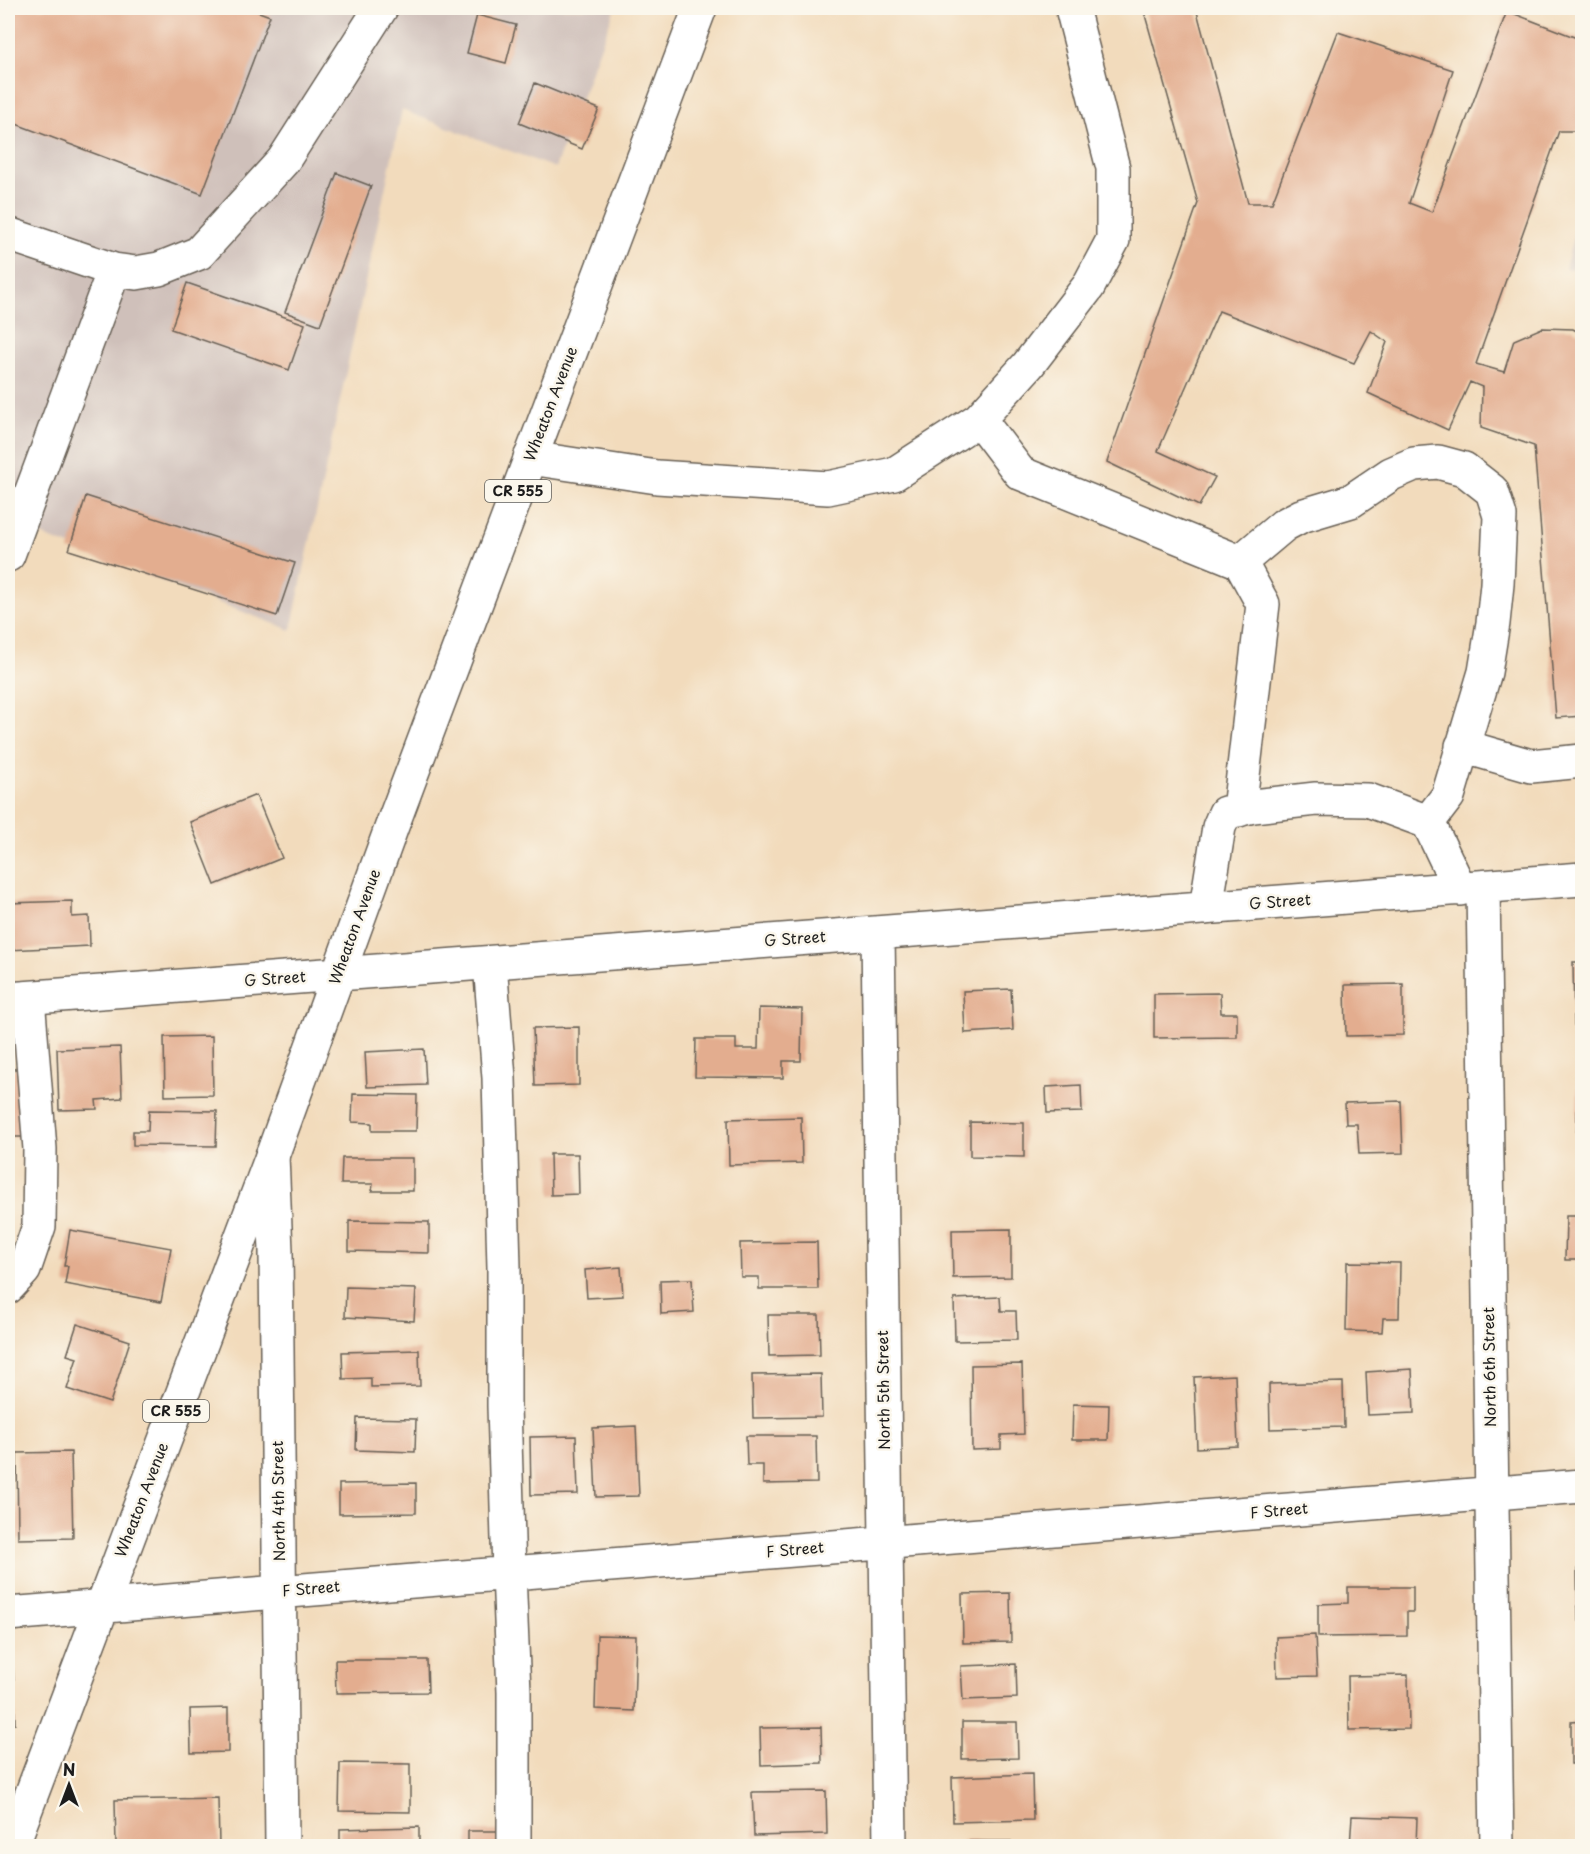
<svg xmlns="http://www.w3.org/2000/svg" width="1590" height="1854" font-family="'Playpen Sans',sans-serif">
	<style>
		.industrial { fill: #cfc0ba }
		.building { fill: #e3ad8f }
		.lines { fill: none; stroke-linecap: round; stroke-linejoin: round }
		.minor-casing { stroke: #675f54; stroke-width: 36 }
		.major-casing { stroke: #675f54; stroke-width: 36 }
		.minor { stroke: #fff; stroke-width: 33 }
		.major { stroke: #fff; stroke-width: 33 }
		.labels { text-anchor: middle; stroke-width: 5; stroke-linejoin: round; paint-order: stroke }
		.shield { fill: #fbf7ec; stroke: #5f5e5a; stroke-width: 1.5 }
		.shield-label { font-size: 14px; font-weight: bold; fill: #1c1c1c }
		.street-label { font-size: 15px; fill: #1c1c1c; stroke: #fbf7ec }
	</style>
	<rect width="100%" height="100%" fill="#fbf7ec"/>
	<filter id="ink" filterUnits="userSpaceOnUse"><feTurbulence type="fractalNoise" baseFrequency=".0167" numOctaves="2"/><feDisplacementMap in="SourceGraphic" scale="12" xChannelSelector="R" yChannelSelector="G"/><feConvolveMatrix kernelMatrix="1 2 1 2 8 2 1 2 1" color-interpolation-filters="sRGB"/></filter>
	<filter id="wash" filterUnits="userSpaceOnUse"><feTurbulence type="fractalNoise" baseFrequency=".008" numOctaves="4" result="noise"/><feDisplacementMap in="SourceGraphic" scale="24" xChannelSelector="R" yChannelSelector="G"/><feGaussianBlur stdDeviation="1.35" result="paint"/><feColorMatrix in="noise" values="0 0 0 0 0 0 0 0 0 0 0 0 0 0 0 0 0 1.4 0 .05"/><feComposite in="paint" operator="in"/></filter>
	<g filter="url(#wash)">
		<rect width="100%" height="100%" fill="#f2dbbc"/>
		<path class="industrial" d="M8,8H615L555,168L402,110L291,630L30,531L8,590Z
			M1582,203V268L1565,269Z"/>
		<g id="blocks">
			<path class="building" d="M8,8H248L270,16L202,194L8,121Z
				M1143,8H1196L1248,203H1272L1338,32L1453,70L1409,203L1432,212L1507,11L1582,40V131H1559L1476,364L1504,372L1514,340L1542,328L1573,329L1582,334V716L1556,718L1534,446L1481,428L1482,387L1470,382L1448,430L1368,393L1387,342L1371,331L1354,363L1219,311L1158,451L1215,477L1199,506L1107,462L1198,203Z
				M477,15L516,25L506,63L467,53Z
				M535,83L599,109L582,149L519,123Z
				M337,173L371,186L320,325L285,312Z
				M187,283L305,324L289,370L171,329Z
				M86,496L295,563L277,616L69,550Z
				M256,795L282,858L215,885L190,822Z
				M72,901V917L89,916L90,946L8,950V903Z
				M1573,962H1582V1025H1574Z
				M1403,984V1035L1346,1036L1345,985Z
				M1011,989L1013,1030L965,1033L963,991Z
				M1220,993L1221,1013H1237V1037L1154,1038V994Z
				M759,1008L802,1009L801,1061H783V1078L695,1077L696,1039H736V1049H758Z
				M579,1027V1085L535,1086L533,1028Z
				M212,1036L213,1095L165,1096L164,1037Z
				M120,1047L122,1098L96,1100L97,1109L59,1110L57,1049Z
				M424,1049L426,1085L367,1087L365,1052Z
				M8,1069H24L22,1137H8Z
				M1081,1085L1082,1112L1047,1113L1046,1087Z
				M1578,1088H1582V1143H1576Z
				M353,1094L417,1095L416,1131H372V1123L352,1122Z
				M1401,1101L1403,1153L1359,1154L1357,1124H1346L1345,1103Z
				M149,1110L217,1111L216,1146L133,1145V1131H148Z
				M801,1117L802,1163L729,1165L728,1119Z
				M970,1122L1024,1123V1157L970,1156Z
				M550,1154H578L579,1194L551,1195Z
				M342,1158H413V1191H372L373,1184H341Z
				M1566,1216H1582V1260H1565Z
				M349,1221L429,1222V1253L349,1251Z
				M1011,1229V1277L953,1278L952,1230Z
				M70,1230L171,1248L161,1302L65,1284L68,1266H64Z
				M817,1242L818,1289H759V1277H741L740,1243Z
				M1347,1262L1400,1263L1399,1318H1383L1382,1332L1346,1331Z
				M621,1267L623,1296L587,1298L585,1270Z
				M692,1279L694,1312L661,1314L660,1280Z
				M346,1287L416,1289L414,1321L345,1317Z
				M1000,1297L1001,1311H1016L1017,1340L955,1341L954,1299Z
				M768,1315H819L820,1355L769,1356Z
				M77,1324L130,1341L110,1403L67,1389L77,1358L67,1355Z
				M1580,1340H1582V1393H1580Z
				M419,1350L420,1386L371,1387V1378L343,1379L342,1352Z
				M1022,1364L1024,1434L1001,1435V1449L972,1450L971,1365Z
				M1412,1369L1414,1413L1368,1415L1366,1372Z
				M821,1374L822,1417L753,1418L752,1375Z
				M1235,1375L1238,1446L1197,1448L1194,1377Z
				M1343,1382L1344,1427L1270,1429L1269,1384Z
				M1073,1404L1109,1405L1108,1440H1072Z
				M357,1418L416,1419L415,1452L356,1450Z
				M636,1426L639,1496L596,1497L593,1428Z
				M576,1436L578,1494L531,1495L530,1437Z
				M746,1436H816L817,1483L763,1484V1465H747Z
				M71,1452L73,1538L18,1539L17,1453Z
				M416,1483V1513L339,1514V1484Z
				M1577,1569H1582V1621H1578Z
				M1348,1587H1413V1612H1407V1636L1318,1637V1604L1348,1603Z
				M1010,1593L1011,1642L963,1643L962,1594Z
				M597,1635L636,1636L634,1711L595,1709Z
				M1315,1635L1317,1676L1277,1677L1276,1637Z
				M8,1660H13L15,1724L8,1725Z
				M335,1660H427L428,1692L336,1693Z
				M1016,1664L1017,1698L963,1700L961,1666Z
				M1408,1675L1409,1729L1349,1730L1348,1676Z
				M228,1708V1752L191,1753L190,1709Z
				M1582,1721V1764H1571V1722Z
				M962,1722H1017L1018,1758L962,1759Z
				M821,1727L822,1763L761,1765L760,1728Z
				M340,1763L410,1764V1812L339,1811Z
				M1032,1774L1033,1820L953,1822L952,1777Z
				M826,1791L827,1834L754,1836L752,1792Z
				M218,1798L219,1846H116L115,1800Z
				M1352,1816L1417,1818L1416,1846H1350Z
				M419,1827V1846H340V1829Z
				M468,1831H499V1846H468Z
				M962,1841H1011V1846H962Z"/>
		</g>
	</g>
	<g filter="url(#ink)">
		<use href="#blocks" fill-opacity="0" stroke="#675f54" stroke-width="1.5"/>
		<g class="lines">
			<g class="minor-casing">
				<path id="minor" d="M8,234L114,270L136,273L159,269L199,253L283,161L381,8
					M979,419L1020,473L1240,562L1263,604L1239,810
					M530,458L657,477L828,488L894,474L979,419L1028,365L1088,287L1113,240V168L1072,8
					M8,555L114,270
					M1240,562L1284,525L1301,516L1351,501L1391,474L1414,464L1438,462L1464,469L1492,491L1500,516L1497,584L1493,623L1485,672L1448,796L1428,822
					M1462,746L1531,766L1582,761
					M1483,887L1497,1846
					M1206,908L1219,827L1225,813L1253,806L1316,799L1368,800L1428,822L1460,889
					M878,933L890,1846
					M490,963L499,1078L504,1268V1406L509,1573L514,1692V1846
					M338,974L1582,879
					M272,1156L276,1251L282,1846
					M8,1287L24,1270L39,1226L40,1149L28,998
					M8,1614L1582,1486"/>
			</g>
			<g class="major-casing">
				<path id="major" d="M8,999L338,974
					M12,1846L272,1156L392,826L700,8"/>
			</g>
			<use href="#minor" class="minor"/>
			<use href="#major" class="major"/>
		</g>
	</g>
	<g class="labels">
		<g class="shield">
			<rect x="485" y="480" width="66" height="22" rx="4.5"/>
			<rect x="143" y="1400" width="66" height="22" rx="4.5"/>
		</g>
		<g class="shield-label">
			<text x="518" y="496">CR 555</text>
			<text x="176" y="1416">CR 555</text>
		</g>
		<g class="street-label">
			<text transform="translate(551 404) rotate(-69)" y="5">Wheaton Avenue</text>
			<text transform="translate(1280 902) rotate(-4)" y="5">G Street</text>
			<text transform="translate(355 927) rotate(-70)" y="5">Wheaton Avenue</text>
			<text transform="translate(795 939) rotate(-4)" y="5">G Street</text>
			<text transform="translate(275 979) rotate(-4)" y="5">G Street</text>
			<text transform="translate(1490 1367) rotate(-91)" y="5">North 6th Street</text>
			<text transform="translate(884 1390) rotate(-91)" y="5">North 5th Street</text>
			<text transform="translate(142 1500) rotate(-69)" y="5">Wheaton Avenue</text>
			<text transform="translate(279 1501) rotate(-91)" y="5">North 4th Street</text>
			<text transform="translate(1279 1511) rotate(-5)" y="5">F Street</text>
			<text transform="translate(795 1550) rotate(-5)" y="5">F Street</text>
			<text transform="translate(311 1589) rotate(-5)" y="5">F Street</text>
		</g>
	</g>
	<rect width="1590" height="1854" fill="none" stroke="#fbf7ec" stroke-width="30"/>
	<g transform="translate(69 1785)" stroke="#fbf7ec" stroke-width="4.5" paint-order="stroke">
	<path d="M0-4.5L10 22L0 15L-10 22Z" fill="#1c1c1c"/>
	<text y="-9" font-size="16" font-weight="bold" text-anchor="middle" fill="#1c1c1c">N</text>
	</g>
</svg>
